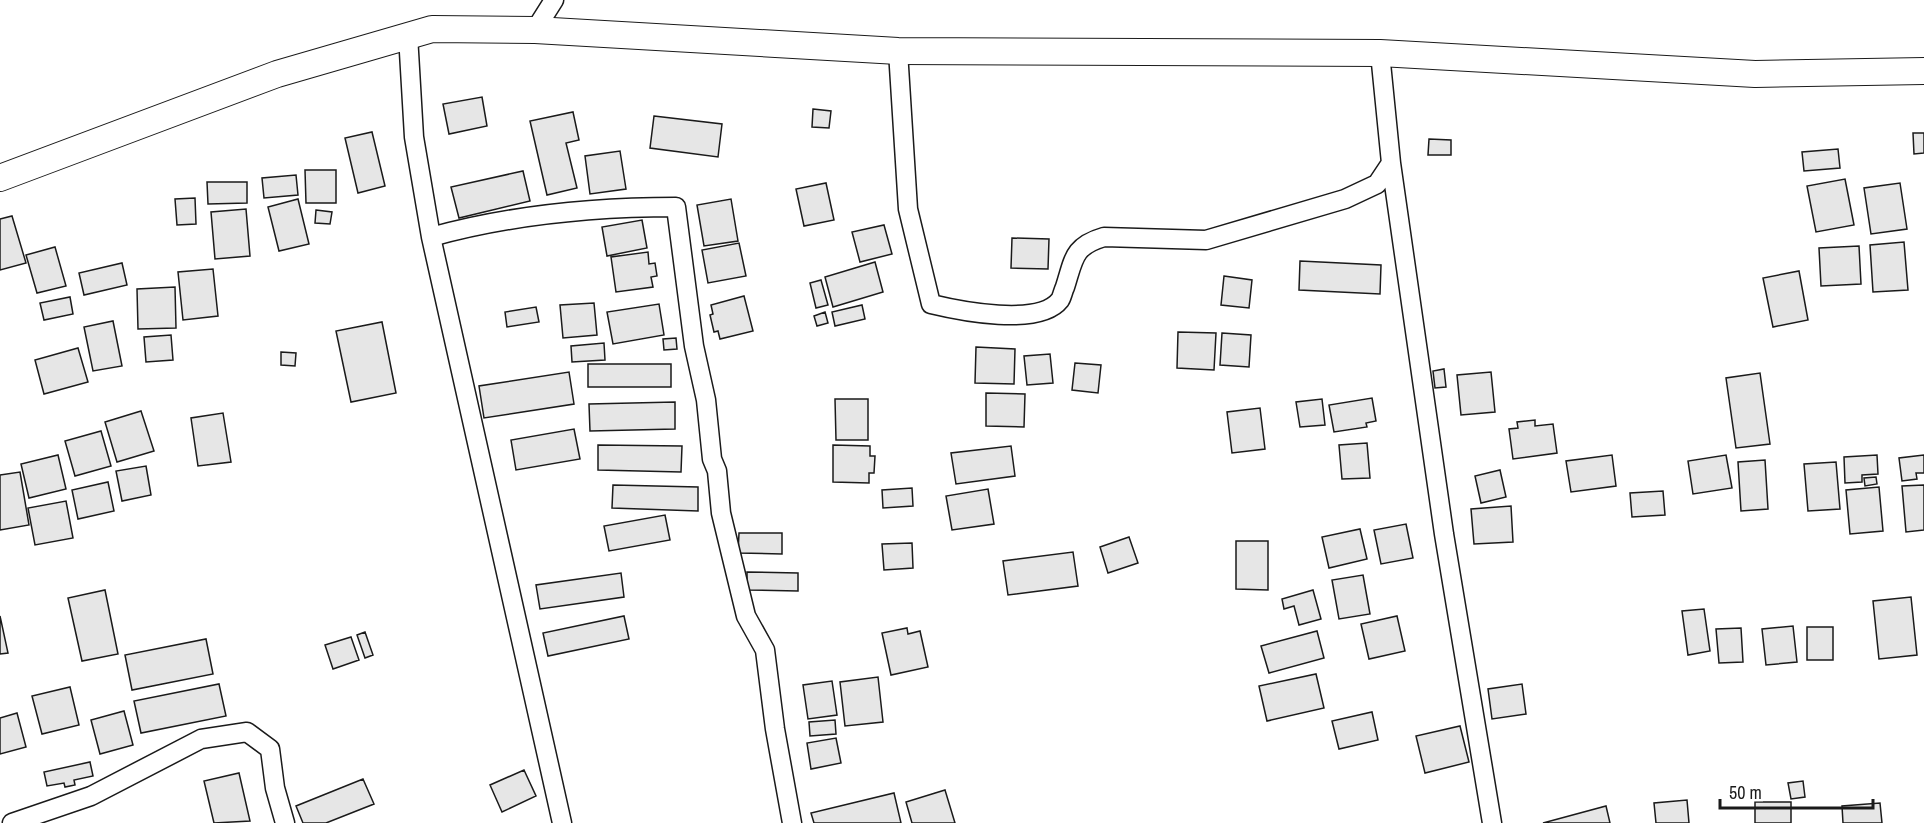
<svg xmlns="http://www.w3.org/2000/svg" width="1924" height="823" font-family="'Archivo Narrow',sans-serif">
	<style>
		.building { fill: #e6e6e6; stroke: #1a1a1a; stroke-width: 1.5 }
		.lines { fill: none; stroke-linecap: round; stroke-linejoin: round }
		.minor-casing { stroke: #1a1a1a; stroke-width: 21 }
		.secondary-casing { stroke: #1a1a1a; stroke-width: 28 }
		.minor { stroke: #fff; stroke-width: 18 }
		.secondary { stroke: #fff; stroke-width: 26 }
	</style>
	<rect width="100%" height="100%" fill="#fff"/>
	<path class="building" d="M482,97L487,126L449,134L443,104Z
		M813,109L831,111L829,128L812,127Z
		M573,112L579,140L566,143L577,188L547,195L530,121Z
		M654,116L722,124L718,157L650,148Z
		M372,132L385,186L358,193L345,138Z
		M1913,133H1924V153L1914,154Z
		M1429,139L1451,140V155H1428Z
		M1838,149L1840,168L1804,171L1802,152Z
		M620,151L626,189L590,194L585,156Z
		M305,170H336V203H306Z
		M523,171L530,201L459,218L451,187Z
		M296,175L298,195L264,198L262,178Z
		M1845,179L1854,225L1816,232L1807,186Z
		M207,182H247V203L208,204Z
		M826,183L834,220L804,226L796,189Z
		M1900,183L1907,229L1871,234L1864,188Z
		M195,198L196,224L177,225L175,199Z
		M298,199L309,244L279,251L268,207Z
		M731,199L738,241L704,246L697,205Z
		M246,209L250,256L215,259L211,212Z
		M316,210L332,212L330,224L315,223Z
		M12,216L26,263L0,270V219Z
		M642,220L647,248L607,256L602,227Z
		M884,225L892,254L860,262L852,232Z
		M1012,238L1049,239L1048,269L1011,268Z
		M1904,242L1908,290L1873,292L1870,245Z
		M739,243L746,276L708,283L702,250Z
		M1859,246L1861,284L1821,286L1819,248Z
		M55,247L66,286L37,293L26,255Z
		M648,252L649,264L655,263L657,276L651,277L653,287L616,292L611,257Z
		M1300,261L1381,265L1380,294L1299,290Z
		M875,262L883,292L833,307L825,277Z
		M122,263L127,285L84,295L79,273Z
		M213,269L218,316L183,320L178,272Z
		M1799,271L1808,320L1773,327L1763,278Z
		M1224,276L1252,280L1249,308L1221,305Z
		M821,280L828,305L816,308L810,283Z
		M175,287L176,328L138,329L137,289Z
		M744,296L753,331L720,339L718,331L714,332L710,315L713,314L711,305Z
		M70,297L73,314L44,320L40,303Z
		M594,303L597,335L563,338L560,305Z
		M659,304L664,335L613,344L607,312Z
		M862,305L865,319L835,326L832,312Z
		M536,307L539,322L507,327L505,312Z
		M825,312L828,323L817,326L814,316Z
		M113,321L122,366L93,371L84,327Z
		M382,322L396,393L351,402L336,331Z
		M1178,332L1216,333L1214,370L1177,368Z
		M1222,333L1251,335L1249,367L1220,365Z
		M171,335L173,360L146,362L144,337Z
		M676,338L677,349L664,350L663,339Z
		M604,343L605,360L572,362L571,346Z
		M976,347L1015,349L1014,384L975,383Z
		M78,348L88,382L44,394L35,360Z
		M281,352L296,353L295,366L281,365Z
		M1050,354L1053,383L1027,385L1024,356Z
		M1075,363L1101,365L1098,393L1072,390Z
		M588,364H671V387H588Z
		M1444,369L1446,387L1435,388L1433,371Z
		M569,372L574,404L484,418L479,386Z
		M1491,372L1495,412L1461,415L1457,375Z
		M1760,373L1770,444L1736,448L1726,378Z
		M986,393L1025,394L1024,427L986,426Z
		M1372,398L1376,421L1366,423L1367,427L1334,432L1329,405Z
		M835,399H868V440H836Z
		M1322,399L1325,425L1300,427L1296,402Z
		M675,402V429L590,431L589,404Z
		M1260,408L1265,449L1232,453L1227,412Z
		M141,411L154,451L117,462L105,422Z
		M223,413L231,462L198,466L191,418Z
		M1535,420V426L1553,424L1557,453L1513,459L1509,429L1518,428L1517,422Z
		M574,429L580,459L516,470L511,440Z
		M101,431L111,466L75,476L65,441Z
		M1367,443L1370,478L1342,479L1339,445Z
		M598,445L682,446L681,472L598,470Z
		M833,445L870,446V456H875L874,473H869V483L833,482Z
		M1011,446L1015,476L956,484L951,453Z
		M58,455L66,489L29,498L21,464Z
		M1612,455L1616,486L1571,492L1566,461Z
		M1726,455L1732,488L1693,494L1688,461Z
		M1877,455L1878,474L1862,475V482L1845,483L1844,457Z
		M1924,455V473H1916L1917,479L1902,481L1899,458Z
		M1765,460L1768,509L1741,511L1738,462Z
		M1836,462L1840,509L1808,511L1804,464Z
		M146,466L151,495L122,501L116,471Z
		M1500,470L1506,497L1481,503L1475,476Z
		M20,472L29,525L0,530V475Z
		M1876,477L1877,484L1865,486L1864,478Z
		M108,482L114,511L78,519L72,490Z
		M613,485L698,487V511L612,508Z
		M1924,485V530L1906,532L1902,486Z
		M1879,487L1883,531L1850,534L1846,490Z
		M912,488L913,506L883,508L882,490Z
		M988,489L994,524L952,530L946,496Z
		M1663,491L1665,515L1632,517L1630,493Z
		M66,501L73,538L35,545L28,508Z
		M1511,506L1513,542L1474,544L1471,509Z
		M665,515L670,540L609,551L604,526Z
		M1406,524L1413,558L1381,564L1374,530Z
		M1360,529L1367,559L1329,568L1322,537Z
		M739,533H782V554L738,553Z
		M1129,537L1138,563L1108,573L1100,547Z
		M1236,541H1268V590L1236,589Z
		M912,543L913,568L884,570L882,544Z
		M1073,552L1078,586L1008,595L1003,561Z
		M747,572L798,573V591L747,590Z
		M621,573L624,597L540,609L536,585Z
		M1363,575L1370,614L1339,619L1332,580Z
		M105,590L118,654L82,661L68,598Z
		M1313,590L1321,619L1299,625L1294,606L1284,609L1282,599Z
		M1911,597L1917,655L1879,659L1873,601Z
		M1704,609L1710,651L1688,655L1682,611Z
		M0,616L8,653L0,654Z
		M624,616L629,639L548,656L543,633Z
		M1397,616L1405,651L1369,659L1361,624Z
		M1793,626L1797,662L1766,665L1762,629Z
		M1807,627H1833V660H1807Z
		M907,628L908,634L920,631L928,667L891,675L882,633Z
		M1741,628L1743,662L1719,663L1716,629Z
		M1317,631L1324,658L1269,673L1261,646Z
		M365,632L373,655L365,658L357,635Z
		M351,637L359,660L333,669L325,645Z
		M206,639L213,674L132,690L125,655Z
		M1316,674L1324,708L1267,721L1259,686Z
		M878,677L883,722L845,726L840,682Z
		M832,681L837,715L808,719L803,685Z
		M219,684L226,716L141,733L134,701Z
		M1522,684L1526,714L1492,719L1488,689Z
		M70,687L79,725L42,734L32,696Z
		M124,711L133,745L100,754L91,720Z
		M1372,712L1378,740L1339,749L1332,721Z
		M17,713L26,747L0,754V718Z
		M835,720L836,734L810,736L809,722Z
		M1460,726L1469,762L1425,773L1416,736Z
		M836,738L841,763L811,769L807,743Z
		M90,762L93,776L74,780L75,785L65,787L64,783L47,786L44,772Z
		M524,770L536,796L502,812L490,785Z
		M239,773L250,821L214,823L204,781Z
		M363,779L374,804L326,823H303L296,806Z
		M1803,781L1805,797L1791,799L1788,783Z
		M945,790L955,823H912L906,802Z
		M894,793L901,823H814L811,813Z
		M1687,800L1689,823H1656L1654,803Z
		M1755,802H1791V823H1755Z
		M1880,803L1882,823H1843L1842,806Z
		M1606,806L1610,823H1543Z"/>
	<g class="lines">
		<g class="minor-casing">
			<path id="minor" d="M535,30L554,0
				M408,35L414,137L431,237L562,823
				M898,51L908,209L931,304C960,311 1039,327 1060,300C1062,297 1063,291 1065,287C1074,259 1073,246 1104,237L1206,240L1345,199L1377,184L1391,163L1380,53
				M1391,163L1444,534L1492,823
				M431,237C510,215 594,207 676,207L694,346L706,400L712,459L717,471L721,513L746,616L765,650L775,729L792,823
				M12,823L91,796L201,739L247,732L270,749L275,788L285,823"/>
		</g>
		<g class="secondary-casing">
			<path id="secondary" d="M0,178L277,74L432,29L535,30L898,51L1380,53L1755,74L1924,71"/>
		</g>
		<use href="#minor" class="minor"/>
		<use href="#secondary" class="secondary"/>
	</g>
	<path d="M1720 799v9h153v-9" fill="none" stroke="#1a1a1a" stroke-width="3"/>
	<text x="1729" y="799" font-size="18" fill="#1a1a1a" stroke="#ffffff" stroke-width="4.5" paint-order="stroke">50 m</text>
</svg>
